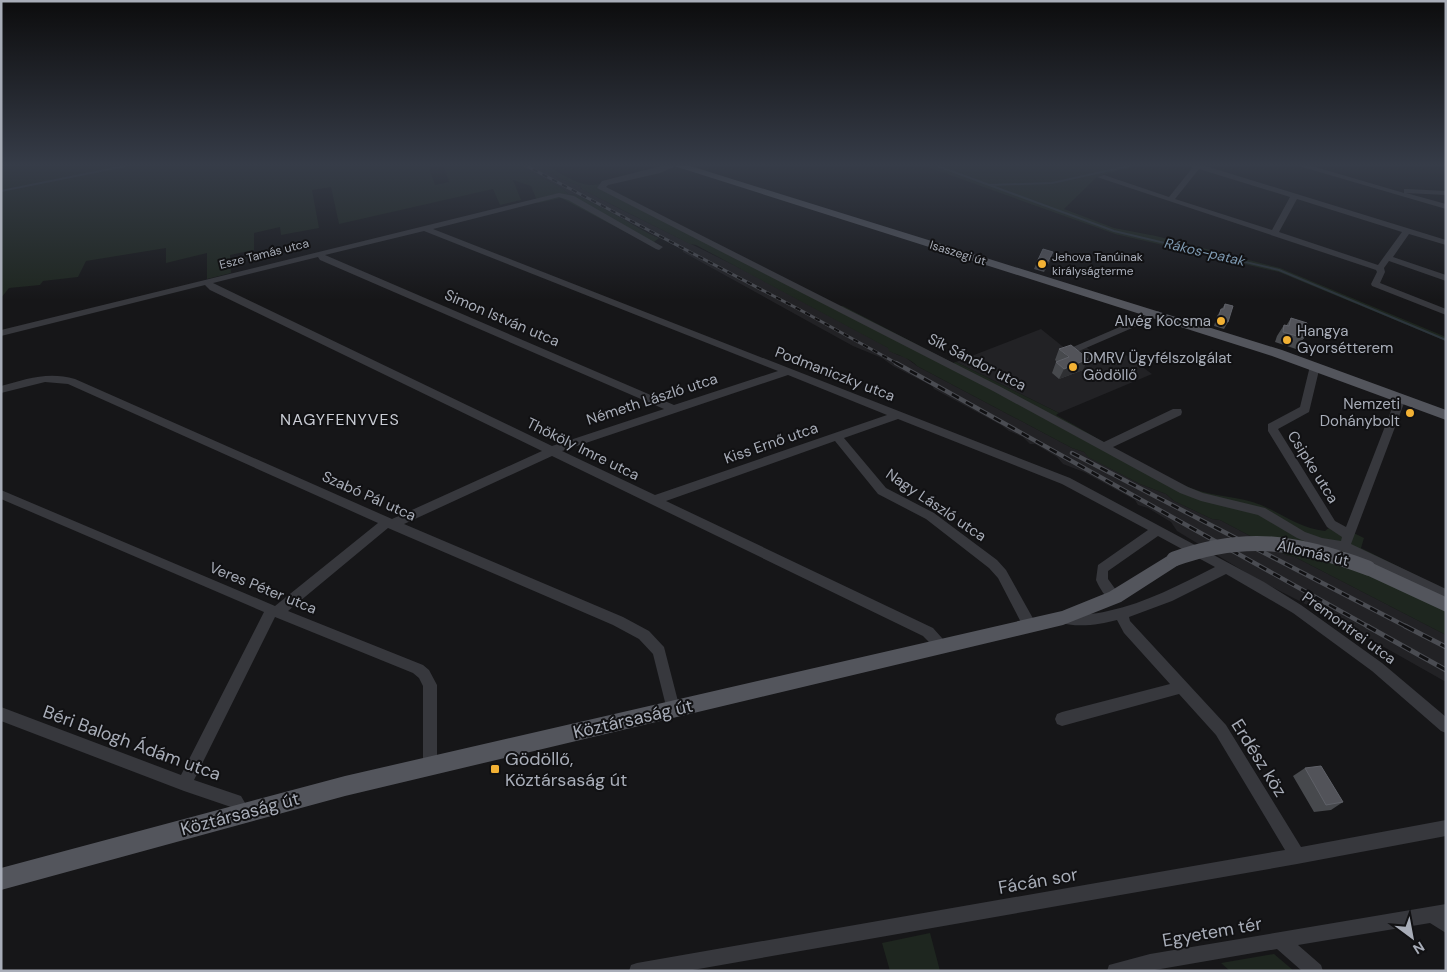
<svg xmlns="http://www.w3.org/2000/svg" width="1447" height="972" font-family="'DM Sans',sans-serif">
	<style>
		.built { fill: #222225 }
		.green { fill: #1e261f }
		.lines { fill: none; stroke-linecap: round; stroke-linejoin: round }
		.stream { stroke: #2c353c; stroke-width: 2 }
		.minor { fill: #37383d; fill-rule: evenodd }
		.major { fill: #53555c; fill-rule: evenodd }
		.rail-far2-casing { stroke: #4a4c52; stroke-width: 3 }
		.rail-far1-casing { stroke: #4a4c52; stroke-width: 4.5 }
		.rail-casing { stroke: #4a4c52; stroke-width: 5 }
		.rail-far2 { stroke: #111113; stroke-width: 2; stroke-dasharray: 5.5; stroke-linecap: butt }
		.rail-far1 { stroke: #111113; stroke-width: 2.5; stroke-dasharray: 8; stroke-linecap: butt }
		.rail { stroke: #111113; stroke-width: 3; stroke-dasharray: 10; stroke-linecap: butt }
		.major-bridge { stroke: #53555c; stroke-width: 15 }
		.wall { fill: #47494d }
		.shaded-wall { fill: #2f3033 }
		.building { fill: #525359; stroke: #5f6168 }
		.poi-dot { fill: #f2b134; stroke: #111113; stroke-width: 2 }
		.labels { text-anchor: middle; stroke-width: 4; stroke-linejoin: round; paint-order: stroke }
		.far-street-label { font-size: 12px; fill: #a8adb8; stroke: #111113 }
		.far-poi-label { font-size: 12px; fill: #a8adb8; stroke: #111113; text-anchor: start }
		.far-water-label { font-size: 14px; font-style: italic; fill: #7f9bb3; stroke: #111113 }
		.street-label { font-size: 15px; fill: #a8adb8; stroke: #111113 }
		.poi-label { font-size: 15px; fill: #a8adb8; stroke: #111113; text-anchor: end }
		.neighbourhood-label { font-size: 16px; letter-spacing: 1px; fill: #c9ccd4; stroke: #111113 }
		.near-street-label { font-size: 18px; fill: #a8adb8; stroke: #111113 }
		.near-poi-label { font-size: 18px; fill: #a8adb8; stroke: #111113; text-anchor: start }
	</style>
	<rect width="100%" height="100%" fill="#161618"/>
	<path class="built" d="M518,164H533L563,180L581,186L580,188L620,209L756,276L889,348L890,351L898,355L905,357L917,366L1072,448L1084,452L1089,457L1140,484L1166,494L1174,501L1212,519L1220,520L1286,555L1295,557L1446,635V682L1331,617L1260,581L1177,531L1171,522L1148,508L1138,505L1135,500L1084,472L1063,464L1057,457L1035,444H1030L1023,437L1009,431L1001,425L934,389L932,386L893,366L882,358L853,346L813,324L683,252V250L589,201L572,194H568L563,189Z
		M1041,329L1072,354L1086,347L1106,363L1126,355L1152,374L1059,413L956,362Z"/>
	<path class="green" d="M1,164H431L428,165L435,185L449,182L443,164H518L563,189L568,194C584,193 640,231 659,238L654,242L656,248L561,198L538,203L531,186L513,180L521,200L500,205L493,189L339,224L331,187L312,190L319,228L281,235L280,227L254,233V250L230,255L231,273L207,279V253L166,263V248L86,261L78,277L43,281L40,285L9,288L1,298Z
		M533,164C556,164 575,190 599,184L839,306H843L953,363L956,362L1059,413L1056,415C1099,438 1146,470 1191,488C1213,497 1239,496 1261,505C1283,514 1301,529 1325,531L1330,527L1325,519L1364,538L1361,548L1446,590V635L1295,557L1286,555L1220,520L1212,519L1174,501L1166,494L1140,484L1088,457L1084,452L1072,448L917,366C910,358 899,356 889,351L888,348L696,245L690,244L583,190L580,187L581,186L563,180Z
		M919,164H1144L1098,176L1064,209L1114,228L1156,236L1280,268L1446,337V341L1279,272L1115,234Z
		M930,933L940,971H890L882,943Z
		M1274,954L1294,971H1230L1221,963Z"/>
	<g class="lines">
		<path class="stream" d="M932,164L1114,231L1279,270L1446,340
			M989,185L1052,183L1138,164
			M1,191L135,164"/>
		<path class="minor" d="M669,164L678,165L660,173L608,185L606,187L1001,387L1104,442L1173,409H1181L1182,412L1181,415L1113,447L1188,487L1203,493L1265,508L1305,532L1322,538L1341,541L1342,537L1327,527L1268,431V424L1300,407L1310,366L1312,364H1318L1320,366L1309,412L1278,429L1335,521L1346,527L1396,398L1397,395H1405L1406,398L1351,544L1446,589V600L1343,551L1321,548L1297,538L1258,515L1201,501L1180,493L993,391L597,188L602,181Z
			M1186,164H1199L1446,240V245L1409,234L1393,257L1446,275V281L1389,261L1384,268L1385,272L1380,283L1446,309V315L1372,286L1371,284L1377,272L1376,270L1097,177L1104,175L1169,197L1193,167ZM1199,169L1290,197L1272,230L1175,199ZM1297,199L1402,232L1378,265L1279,232Z
			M1292,164H1305L1404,193V189H1407L1446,191V195L1406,193L1446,204V209Z
			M559,193L574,196L663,247L659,250L656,249L568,200L559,197L433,229L1070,478L1264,582L1301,605L1382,663L1446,717V733L1441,731L1372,671L1293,613L1226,574L1172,601L1129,617L1130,621L1226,725L1301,847L1446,820V836L1297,864L687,971H629L631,965L637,963L1285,850L1216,735L1179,694L1062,726L1057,724L1055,719L1057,714L1062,712L1170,684L1124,633L1117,620C1099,625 1076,628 1058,622L1057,618L1058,614C1067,611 1076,614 1085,614C1093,614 1101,613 1108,611C1146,603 1181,584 1215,567L1158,536L1108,571V579L1121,597L1119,601C1109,605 1100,589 1096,580L1098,565L1148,530L1062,484L898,419L844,438L886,488L934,513L997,560L1006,570L1035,622L1036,626L1035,630L1030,632L1025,630L998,578L989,568L926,519L878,494L835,441L666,501L933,628L950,647L948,651L943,653L938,651L923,636L552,456L404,524L623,617L649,631L664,647L680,709L678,714L673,716L668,714L653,654L639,639L613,625L388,528L288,611L423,665L429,670L437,685V767L435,772L430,774L425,772L423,767V686L419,678L413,673L275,617L194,780L241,796L251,813L248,818L243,821L238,818L231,807L184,791L1,721V707L181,775L264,612L1,499V490L275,606L378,523L68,384L45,382L1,393V386C26,379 48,371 75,379L392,519L542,451L210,290L205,285L1,336V330ZM424,231L778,371L674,405L325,255ZM318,257L320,260L664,409L552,446L213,283ZM788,375L887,415L655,495L562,451Z
			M1157,311L1160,312V316L1072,354L1069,355L1064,352L1066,350Z
			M1446,904V933L1430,923L1298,945L1321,965L1323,971H1302L1277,949L1149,971H1107L1109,965L1150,954Z"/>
		<path class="major" d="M668,164H684L1282,350L1446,410V420L1272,356Z
			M1174,552L1180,554L1182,559L1180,564L1121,602L1063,625L345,796L1,890V868L345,776L1062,611L1109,592Z
			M1368,561L1446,597V612L1362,573L1360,568L1362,563Z"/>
		<g class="rail-far2-casing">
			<path id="rail-far2" d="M523,164L804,312L898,364"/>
		</g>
		<g class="rail-far1-casing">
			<path id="rail-far1" d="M896,363L1369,627
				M1072,453L1407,627"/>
		</g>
		<g class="rail-casing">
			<path id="rail" d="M1367,626L1446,670
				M1405,626L1446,647"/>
		</g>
		<use href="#rail-far2" class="rail-far2"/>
		<use href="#rail-far1" class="rail-far1"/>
		<use href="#rail" class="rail"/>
		<path class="major-bridge" d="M1174,559C1245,533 1299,542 1368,568"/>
	</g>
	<path class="wall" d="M1051,259L1044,272L1034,269L1037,262Z
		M1225,304L1228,322L1224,329L1214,326L1217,316Z
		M1291,318L1304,338L1296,349L1275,342L1277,336L1284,325L1286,326Z
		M1059,349L1083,370L1059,379L1052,373L1056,362H1057L1055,360Z
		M1305,768L1343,802L1331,810L1314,812L1293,776Z"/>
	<path class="shaded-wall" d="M1053,252L1051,259L1044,272L1046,265Z
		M1088,359L1083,370L1059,379L1064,369Z"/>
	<path class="building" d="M1043,249L1053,252L1046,265L1037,262Z
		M1225,304L1233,306L1228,322L1218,319L1221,309H1224Z
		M1291,318L1307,323L1304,338L1283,332L1284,325L1289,326Z
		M1071,345L1088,359L1064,369L1056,362L1069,357L1059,349Z
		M1321,766L1343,802L1326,805L1305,768Z"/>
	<linearGradient id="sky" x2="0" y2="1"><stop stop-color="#0c0c0d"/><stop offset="0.55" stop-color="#363c48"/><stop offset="1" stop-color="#363c48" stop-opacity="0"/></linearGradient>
	<rect width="1447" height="300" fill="url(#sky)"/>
	<g class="poi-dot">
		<circle cx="1042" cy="264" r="5"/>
		<circle cx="1221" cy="321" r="5"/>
		<circle cx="1287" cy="340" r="5"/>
		<circle cx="1073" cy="367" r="5"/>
		<circle cx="1410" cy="413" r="5"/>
		<rect x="490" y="764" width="10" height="10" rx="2.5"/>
	</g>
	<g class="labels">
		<g class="far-street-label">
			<text transform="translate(958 253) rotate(17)" y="4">Isaszegi út</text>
			<text transform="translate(264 254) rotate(-14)" y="4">Esze Tamás utca</text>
		</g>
		<g class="far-poi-label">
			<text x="1052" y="261">Jehova Tanúinak<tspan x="1052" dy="14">királyságterme</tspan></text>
		</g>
		<g class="far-water-label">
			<text transform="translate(1205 252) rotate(13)" y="5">Rákos-patak</text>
		</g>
		<g class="street-label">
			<text transform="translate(502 318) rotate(23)" y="5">Simon István utca</text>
			<text transform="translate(977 362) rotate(27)" y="5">Sík Sándor utca</text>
			<text transform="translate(835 374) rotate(21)" y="5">Podmaniczky utca</text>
			<text transform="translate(652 399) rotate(-18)" y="5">Németh László utca</text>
			<text transform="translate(771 443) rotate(-19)" y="5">Kiss Ernő utca</text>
			<text transform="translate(583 449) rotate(26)" y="5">Thököly Imre utca</text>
			<text transform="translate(1313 467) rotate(58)" y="5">Csipke utca</text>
			<text transform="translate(369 496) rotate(24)" y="5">Szabó Pál utca</text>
			<text transform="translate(936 505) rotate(34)" y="5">Nagy László utca</text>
			<text transform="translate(1313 553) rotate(13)" y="5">Állomás út</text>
			<text transform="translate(263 588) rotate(22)" y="5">Veres Péter utca</text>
			<text transform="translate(1349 628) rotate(36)" y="5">Premontrei utca</text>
		</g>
		<g class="poi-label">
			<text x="1211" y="326">Alvég Kocsma</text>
			<text x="1297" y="336" text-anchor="start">Hangya<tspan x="1297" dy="17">Gyorsétterem</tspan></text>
			<text x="1083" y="363" text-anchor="start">DMRV Ügyfélszolgálat<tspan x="1083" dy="17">Gödöllő</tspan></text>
			<text x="1400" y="409">Nemzeti<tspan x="1400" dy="17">Dohánybolt</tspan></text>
		</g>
		<g class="neighbourhood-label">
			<text x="340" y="425">NAGYFENYVES</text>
		</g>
		<g class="near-street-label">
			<text transform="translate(633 719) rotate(-13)" y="6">Köztársaság út</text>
			<text transform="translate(132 743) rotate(20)" y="6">Béri Balogh Ádám utca</text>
			<text transform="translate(1259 758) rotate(58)" y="6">Erdész köz</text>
			<text transform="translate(240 814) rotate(-15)" y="6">Köztársaság út</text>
			<text transform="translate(1038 881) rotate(-10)" y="6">Fácán sor</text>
			<text transform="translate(1212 932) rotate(-10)" y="6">Egyetem tér</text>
		</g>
		<g class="near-poi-label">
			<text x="505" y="765">Gödöllő,<tspan x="505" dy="21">Köztársaság út</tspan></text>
		</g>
	</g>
	<rect width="1447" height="972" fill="none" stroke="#a8adb8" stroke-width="5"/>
	<g transform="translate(1412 937) rotate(148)" stroke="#111113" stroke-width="4" paint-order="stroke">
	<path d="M0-4L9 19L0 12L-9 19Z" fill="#a8adb8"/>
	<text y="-8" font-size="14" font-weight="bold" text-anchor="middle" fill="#a8adb8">N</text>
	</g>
</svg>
